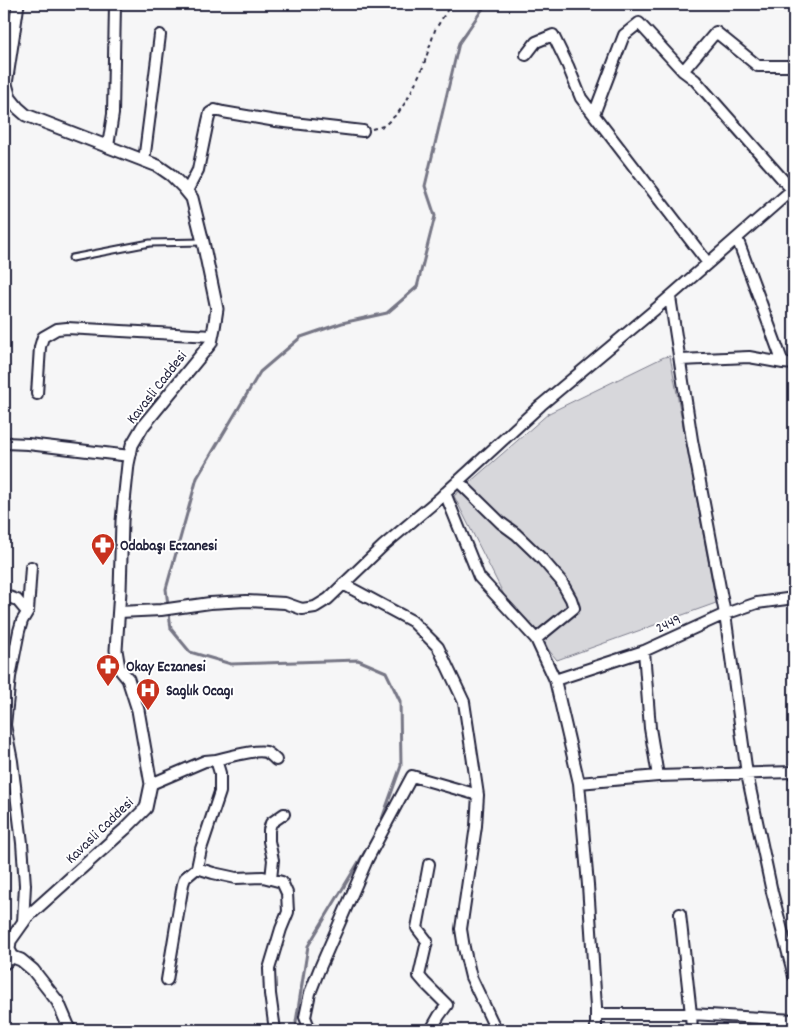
<svg xmlns="http://www.w3.org/2000/svg" width="798" height="1034" font-family="Dekko,sans-serif">
	<style>
		.green { fill: #d7d7db; stroke: #7c7c8b }
		.lines { fill: none; stroke-linecap: round; stroke-linejoin: round }
		.stream { stroke: #767685; stroke-width: 3 }
		.service-casing { stroke: #22223b; stroke-width: 9 }
		.minor-casing { stroke: #22223b; stroke-width: 14 }
		.tertiary-casing { stroke: #22223b; stroke-width: 15 }
		.path { stroke: #22223b; stroke-width: 2; stroke-dasharray: 4 4; stroke-linecap: butt }
		.service { stroke: #fff; stroke-width: 5 }
		.minor { stroke: #fff; stroke-width: 10 }
		.tertiary { stroke: #fff; stroke-width: 11 }
		.labels { text-anchor: middle; stroke-width: 4; stroke-linejoin: round; paint-order: stroke }
		.street-label { font-size: 15px; fill: #22223b; stroke: #fff }
		.poi-label { font-size: 15px; font-weight: bold; fill: #22223b; stroke: #fff; text-anchor: start }
	</style>
	<rect width="100%" height="100%" fill="#f6f6f7"/>
	<filter id="ink" filterUnits="userSpaceOnUse"><feTurbulence type="fractalNoise" baseFrequency=".02" numOctaves="2"/><feDisplacementMap in="SourceGraphic" scale="10" xChannelSelector="R" yChannelSelector="G"/><feConvolveMatrix kernelMatrix="1 2 1 2 8 2 1 2 1" color-interpolation-filters="sRGB"/></filter>
	<g filter="url(#ink)">
		<path class="green" d="M670,356L716,603L557,660L506,599L454,496L549,413L664,357Z"/>
		<g class="lines">
			<path class="stream" d="M298,1030L296,1022L308,946L378,830L401,766L400,701L386,672L358,660L231,664L190,652L171,629L166,589L197,478L260,372L301,337L342,323L387,313L417,287L435,216L425,186L459,43L486,4"/>
			<g class="service-casing">
				<path id="service" d="M72,258L150,243L203,242"/>
			</g>
			<g class="minor-casing">
				<path id="minor" d="M4,25L14,27
					M526,55L536,42L553,35L568,66L581,98L708,263
					M683,71L716,32L758,66H794
					M594,114L624,35L639,23L683,71L695,80L792,190
					M108,146L113,114L115,4
					M144,161L160,35
					M187,191L198,170L208,121L210,113L215,110L223,112L276,121L363,131
					M737,238L783,363L794,364
					M670,297L692,440L725,614L747,774L772,892L794,976
					M680,360L749,357L783,363
					M37,394L40,347L43,337L57,329L67,328L212,336
					M4,443L28,444L130,456
					M458,481L501,523L516,534L542,559L561,581L571,599L574,608L536,639
					M445,493L479,577L536,639L555,680L579,783L588,885L596,1007V1030
					M343,584L412,621L438,647L464,702L478,795L476,826L461,929L464,948L471,977L496,1030
					M4,595L17,600L27,612
					M119,612L161,610L210,603L246,601L285,603L302,609L315,607L328,599L383,546L441,497L541,405L658,307L794,188
					M644,651L650,728L658,776
					M555,680L644,651L725,614L757,603L794,598
					M216,760C227,757 257,749 266,752C270,754 273,757 276,760
					M579,783L658,776L794,772
					M151,784L205,761L216,760L220,773V792L201,849L197,868
					M429,864L417,928L427,941L419,976L425,983L447,1005L439,1016L431,1030
					M271,879L273,860L269,841V830L271,823L284,814
					M680,914L691,1014L692,1030
					M23,923L25,885L22,843L12,761L5,725L10,677L19,631L22,621L28,611L31,567
					M4,964L13,957
					M167,980L183,884L185,878L197,868L213,873L236,878L263,877L282,882L287,893L288,912L281,929L269,969L270,994L275,1030
					M596,1014H691L794,1020
					M310,1030L305,1017L310,993L319,970L367,860L412,776L478,795"/>
			</g>
			<g class="tertiary-casing">
				<path id="tertiary" d="M18,4L6,84L10,98L18,108L26,115L158,166L171,175L183,187L192,198L203,242L217,309L214,328L211,343L143,426L132,445L128,464L122,521L120,591L116,650L119,668L128,679L138,710L151,784L146,808L125,829L27,917L10,941L9,950L13,957L21,960L33,970L58,1002L70,1030"/>
			</g>
			<path class="path" d="M372,129L384,126L398,113L407,100L423,67L435,30L451,4"/>
			<use href="#service" class="service"/>
			<use href="#minor" class="minor"/>
			<use href="#tertiary" class="tertiary"/>
		</g>
	</g>
	<defs>
		<g id="pharmacy-pin" transform="scale(1.25)"><path d="M0 17L-7.5 6A9.5 9.5 0 1 1 7.5 6Z" fill="#c8321e" stroke="#fff"/><path d="M-2-6h4v4h4v4h-4v4h-4v-4h-4v-4h4Z" fill="#fff"/></g>
		<g id="hospital-pin" transform="scale(1.25)"><path d="M0 17L-7.5 6A9.5 9.5 0 1 1 7.5 6Z" fill="#c8321e" stroke="#fff"/><path d="M-5-5h3v3.5h4V-5h3V5h-3V1.5h-4V5h-3Z" fill="#fff"/></g>
	</defs>
	<g fill-rule="evenodd">
		<use href="#pharmacy-pin" x="103" y="545"/>
		<use href="#pharmacy-pin" x="108" y="666"/>
		<use href="#hospital-pin" x="148" y="690"/>
	</g>
	<g class="labels">
		<g class="street-label">
			<text transform="translate(156 387) rotate(-52)" y="5">Kavasli Caddesi</text>
			<text transform="translate(668 623) rotate(-25)" y="5">2449</text>
			<text transform="translate(99 830) rotate(-44)" y="5">Kavasli Caddesi</text>
		</g>
		<g class="poi-label">
			<text x="120" y="550">Odabaşı Eczanesi</text>
			<text x="126" y="671">Okay Eczanesi</text>
			<text x="166" y="695">Saglık Ocagı</text>
		</g>
	</g>
	<rect width="798" height="1034" fill="none" stroke="#fff" stroke-width="20"/>
	<rect x="10" y="10" width="778" height="1014" fill="none" stroke="#22223b" stroke-width="2" filter="url(#ink)"/>
</svg>
